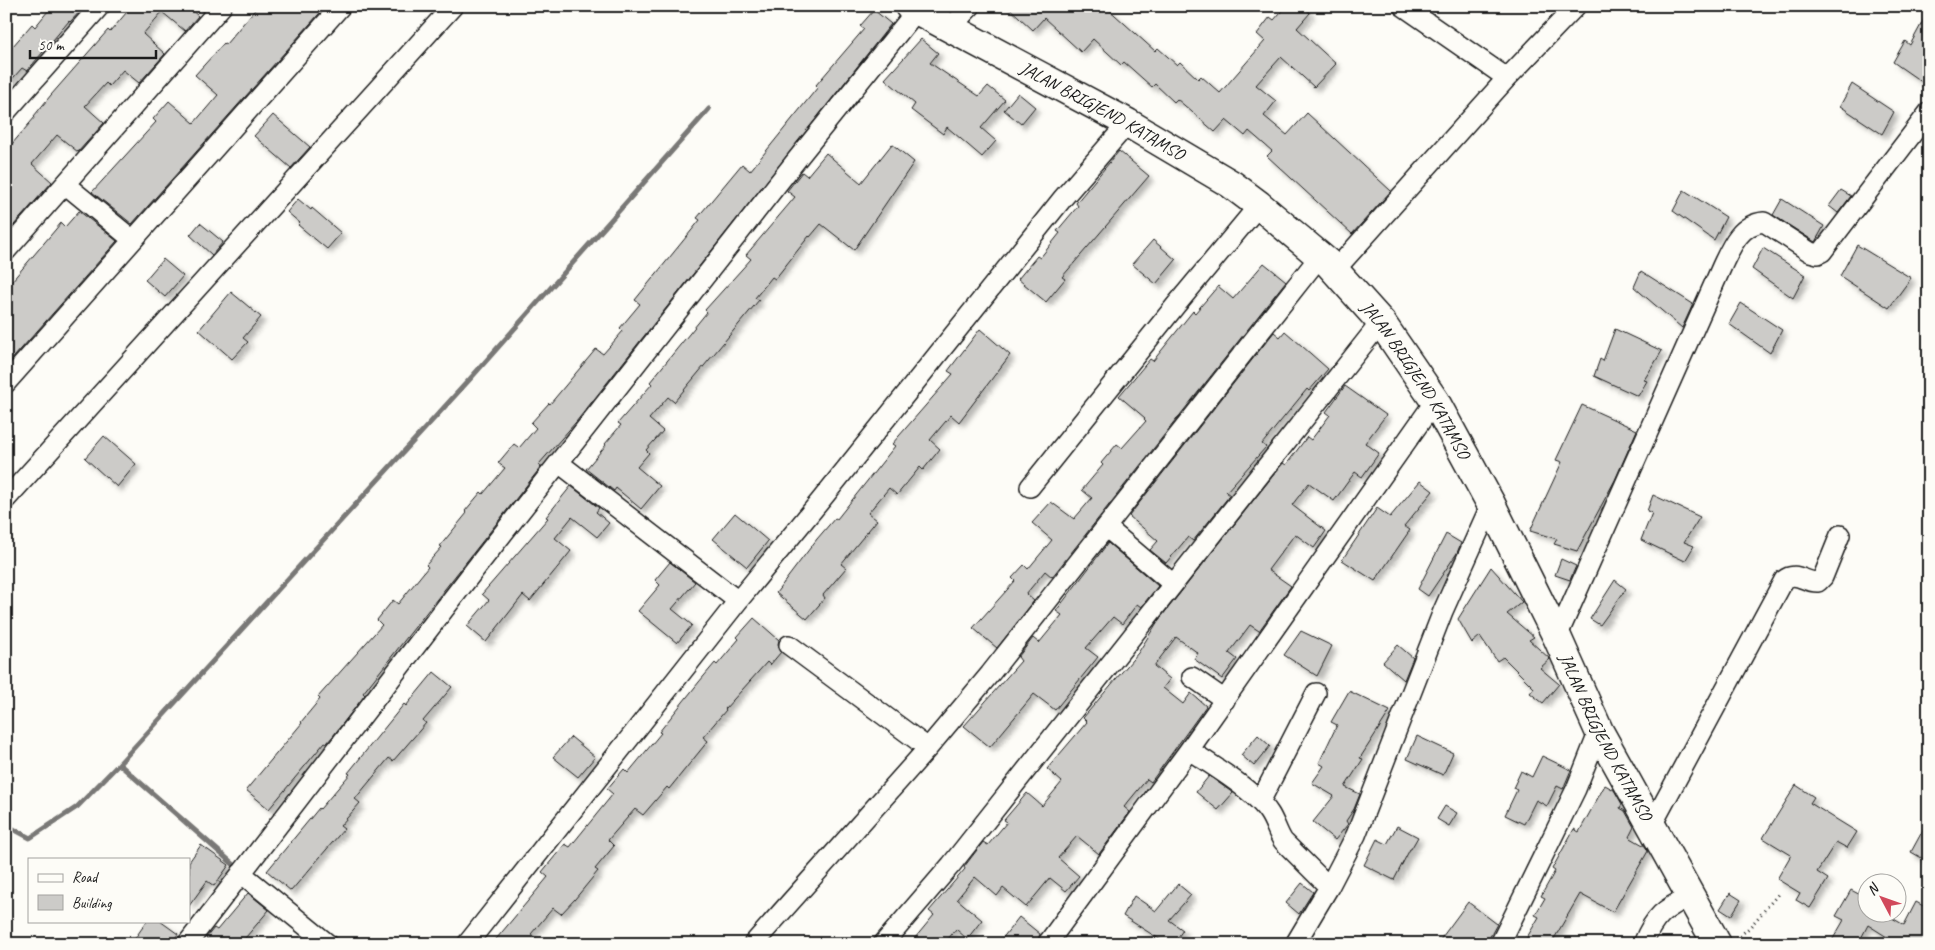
<svg xmlns="http://www.w3.org/2000/svg" width="1935" height="950" font-family="Caveat,sans-serif">
	<style>
		.lines { fill: none; stroke-linecap: round; stroke-linejoin: round }
		.stream { stroke: #797876; stroke-width: 5 }
		.building { fill: #cccbc8; stroke: #1c1c1c; filter: url(#shadow) }
		.minor-casing { stroke: #1c1c1c; stroke-width: 22 }
		.highway-casing { stroke: #1c1c1c; stroke-width: 31 }
		.path { stroke: #1c1c1c; stroke-width: 3; stroke-dasharray: 1 4; stroke-linecap: butt }
		.minor { stroke: #fdfcf7; stroke-width: 19 }
		.highway { stroke: #fdfcf7; stroke-width: 28 }
		.labels { text-anchor: middle; stroke-width: 4; stroke-linejoin: round; paint-order: stroke }
		.street-label { font-size: 18px; fill: #1c1c1c; stroke: #fdfcf7 }
	</style>
	<defs>
		<filter id="shadow"><feDropShadow dx="4.5" dy="4.5" stdDeviation="2.5" flood-color="#0004"/></filter>
	</defs>
	<rect width="100%" height="100%" fill="#fdfcf7"/>
	<filter id="ink" filterUnits="userSpaceOnUse"><feTurbulence type="fractalNoise" baseFrequency=".02" numOctaves="2"/><feDisplacementMap in="SourceGraphic" scale="10" xChannelSelector="R" yChannelSelector="G"/><feConvolveMatrix kernelMatrix="1 2 1 2 8 2 1 2 1" color-interpolation-filters="sRGB"/></filter>
	<g filter="url(#ink)">
		<g class="lines">
			<path class="stream" d="M6,825L30,838L77,807L119,764
				M240,870L119,764L470,379L709,109"/>
		</g>
		<path class="building" d="M52,6H85L70,22L69,21L27,71L22,68L6,86V54L32,24L35,27Z
			M132,6H187L198,16L185,31L162,12L143,34L165,54L139,83L123,70L109,86L106,83L85,106L104,123L78,152L57,135L32,164L52,182L6,234V151L35,117L34,116L51,95L108,30L110,32Z
			M258,6H326L132,224L92,192L156,122L153,119L169,101L194,123L218,95L195,75L224,43L226,44Z
			M1007,6H1105L1155,51L1158,48L1177,65L1180,62L1198,79L1201,76L1220,93L1265,41L1257,34L1270,17L1274,20L1286,6H1302L1310,13L1297,28L1336,64L1314,87L1281,57L1256,85L1276,101L1264,116L1287,135L1307,113L1391,191L1352,234L1267,156L1272,151L1249,131L1245,136L1226,120L1215,132L1177,99L1174,102L1155,84L1152,87L1124,62L1121,65L1093,39L1081,52L1044,18L1033,30Z
			M874,10L891,24L576,422L539,464L541,467L363,693L365,695L333,736L327,743L325,742L269,809L246,790L302,723L301,722L320,699L318,697L382,625L377,620L393,600L398,604L428,567L426,565L442,547L440,546L467,513L465,511L481,492L483,494L505,468L498,463L514,444L519,448L536,428L531,423L549,403L550,404L596,349L603,354L623,331L620,328L640,304L635,300L700,220L697,218L742,164L750,171L818,87L816,85L864,29L860,26Z
			M1929,10V87L1893,62L1905,41L1910,45Z
			M921,39L938,53L930,63L979,96L988,86L1005,100L981,128L996,141L982,157L947,127L943,134L911,110L915,104L885,79Z
			M1852,84L1894,112L1882,134L1840,106Z
			M1018,93L1035,107L1021,124L1004,110Z
			M273,115L310,147L291,168L254,136Z
			M892,144L914,162L854,250L821,224L810,237L809,236L775,279L772,277L755,298L759,300L674,402L668,397L649,419L663,431L646,450L649,453L637,467L660,486L641,509L616,488L614,491L586,469L606,445L605,444L621,425L618,423L652,384L650,382L707,312L705,310L751,259L746,255L795,197L787,191L802,172L807,176L826,153L861,183Z
			M1119,151L1149,176L1062,277L1065,279L1046,302L1018,279L1037,256L1040,258L1060,233L1057,231L1078,206L1076,203Z
			M1684,190L1726,217L1714,240L1673,211Z
			M1841,190L1851,196L1838,213L1829,206Z
			M298,199L311,210L312,208L341,233L327,249L298,225L300,223L287,212Z
			M1782,199L1824,226L1815,242L1773,215Z
			M79,211L117,241L6,366V288L61,223L65,227Z
			M200,223L223,242L212,255L190,235Z
			M1153,240L1176,260L1156,284L1132,264Z
			M1857,245L1911,278L1889,308L1840,276Z
			M1763,248L1805,275L1793,298L1752,269Z
			M163,259L183,276L165,297L145,280Z
			M1264,263L1286,281L1052,577L1045,571L1026,594L1034,601L997,648L973,628L1015,581L1012,578L1024,565L1028,569L1052,540L1032,523L1051,502L1074,519L1092,498L1082,490L1103,465L1101,463L1117,444L1122,448L1146,421L1144,419L1145,418L1119,396L1150,359L1153,361L1193,311L1195,313L1218,286L1233,299Z
			M1641,271L1693,304L1682,328L1634,287Z
			M231,292L261,317L243,338L248,342L232,359L199,330Z
			M1741,303L1782,330L1770,353L1729,324Z
			M980,329L1010,355L959,422L951,415L930,440L940,449L923,470L920,467L897,495L889,488L868,513L877,520L841,564L846,568L823,595L825,598L807,619L776,593L817,539L835,518L837,519L895,446L892,444L953,374L948,371Z
			M1615,329L1662,351L1644,380L1647,381L1638,396L1594,376L1600,359L1603,361Z
			M1285,331L1328,369L1309,391L1307,389L1262,444L1266,447L1226,492L1230,495L1193,541L1188,537L1166,563L1150,550L1158,541L1129,516L1274,332L1280,337Z
			M1345,386L1386,415L1365,443L1379,453L1362,477L1355,472L1334,501L1309,483L1292,505L1326,531L1314,548L1295,534L1268,570L1291,586L1259,631L1250,625L1229,653L1237,659L1222,679L1194,659L1198,653L1176,637L1154,666L1170,679L1163,688L1183,704L1191,693L1206,706L1151,782L1147,779L1124,807L1130,812L1099,854L1077,836L1058,858L1079,876L1066,891L1050,878L1026,907L1003,888L997,896L975,877L957,899L982,920L967,939L956,929L944,944H910L934,915L929,911L965,869L964,867L983,842L988,845L1007,822L1004,820L1027,793L1042,806L1062,782L1047,769L1087,722L1083,718L1138,653L1158,621L1283,463L1286,465L1307,437L1311,440L1330,415L1326,412Z
			M1582,405L1637,430L1615,480L1577,551L1554,544L1557,539L1530,531L1562,462L1556,460Z
			M104,436L136,464L117,487L85,458Z
			M1420,481L1433,491L1404,526L1410,530L1375,581L1342,560L1377,508L1390,517Z
			M571,486L599,508L596,512L609,523L597,537L572,517L555,538L571,551L530,601L523,595L486,642L467,626L489,600L482,594L548,518L546,517Z
			M1653,495L1700,517L1684,542L1694,546L1685,561L1641,540L1652,513L1647,511Z
			M735,513L768,541L747,567L713,539Z
			M1446,534L1461,543L1457,553L1428,596L1418,589Z
			M1108,543L1158,586L1141,607L1137,604L1122,624L1113,617L1086,648L1098,657L1055,710L1034,694L990,747L964,726L1021,661L1018,657L1033,638L1039,643L1062,615L1056,611Z
			M1561,559L1576,566L1570,580L1555,575Z
			M670,562L695,582L672,609L692,625L677,643L638,611L660,585L655,580Z
			M1491,567L1522,602L1507,614L1534,637L1529,640L1550,659L1540,668L1559,684L1543,703L1530,693L1534,688L1503,657L1497,661L1480,636L1472,643L1458,619Z
			M1615,580L1626,589L1600,625L1590,619Z
			M754,618L779,640L778,644L781,652L770,665L767,662L725,709L726,710L703,737L708,741L669,789L667,787L643,815L635,809L608,840L614,846L595,869L598,871L575,899L561,914L553,908L531,934L542,944H492L548,877L542,872L565,844L570,847L613,794L607,789L624,769L628,773L661,733L659,732L699,682L715,663L717,665L739,639L737,637Z
			M1301,631L1332,646L1317,676L1284,655Z
			M1398,645L1413,658L1404,680L1383,662Z
			M434,672L452,687L423,721L426,723L393,761L389,758L355,799L360,803L340,826L344,829L291,891L267,871L319,808L320,809L350,774L348,773L404,704L406,706Z
			M1349,691L1390,711L1360,758L1363,759L1345,787L1360,794L1354,809L1346,821L1348,824L1335,840L1313,822L1334,796L1312,783L1324,766L1319,763L1337,725L1331,722Z
			M1258,735L1270,746L1254,766L1241,755Z
			M1417,736L1453,753L1443,775L1407,759Z
			M571,737L595,757L578,777L553,757Z
			M1542,756L1571,770L1563,789L1557,786L1547,806L1536,800L1524,824L1505,815L1517,790L1513,788L1521,771L1532,777Z
			M1209,776L1233,793L1218,810L1196,792Z
			M1605,785L1614,790L1622,804L1620,808L1625,811L1634,827L1629,837L1645,846L1648,851L1613,912L1580,894L1551,944H1534L1526,939L1539,917L1535,915L1545,898L1541,896L1555,871L1552,869L1574,829L1579,832Z
			M1796,785L1814,797L1810,803L1857,832L1847,848L1836,842L1817,872L1828,879L1810,908L1796,900L1800,893L1777,879L1791,855L1763,838Z
			M1445,806L1457,813L1449,826L1437,819Z
			M1929,819V862L1911,852Z
			M1397,826L1418,837L1411,849H1410L1394,880L1364,865L1377,839L1387,844Z
			M201,845L229,865L214,886L207,881L189,906V862Z
			M1302,883L1313,892L1299,914L1286,903Z
			M1178,884L1191,895L1169,920L1183,930L1173,944H1167L1123,916L1134,896L1156,911Z
			M1851,890L1868,899V912H1882L1904,925L1916,902L1929,909V944H1898L1868,925L1858,944H1830L1844,920L1836,916Z
			M248,893L269,910L240,944H206L209,940L206,938L214,928L217,930Z
			M1730,893L1741,900L1731,916L1720,909Z
			M1468,902L1497,924L1486,944H1437Z
			M1019,917L1040,934L1036,944H998Z
			M147,921H160L178,934L171,944H131Z"/>
		<g class="lines">
			<g class="minor-casing">
				<path id="minor" d="M1403,6L1507,78
					M950,28L971,6
					M6,112L100,6
					M66,185L133,240
					M6,251L222,6
					M1335,270L1507,78L1576,6
					M6,383L341,6
					M559,463L738,601
					M1030,487L1176,305L1259,205
					M6,499L453,6
					M1106,527L1173,584
					M1557,637L1722,266C1731,247 1740,224 1764,222L1810,252L1818,254L1822,252L1929,112
					M789,645L928,748
					M1192,677L1225,700
					M1189,750C1212,765 1255,791 1269,813C1275,822 1277,832 1283,841L1329,887
					M1260,802L1316,693
					M1652,825L1784,580C1796,570 1805,583 1818,582L1823,577L1840,535
					M241,873L328,944
					M187,944L479,564L798,158L917,10
					M467,944L738,601L821,500L1063,198L1128,123
					M753,944L928,748L990,674L1320,256
					M883,944L951,865L1381,322
					M1047,944L1189,750L1435,401
					M1295,944L1329,887L1356,835L1443,611L1491,504
					M1500,944L1576,789L1599,731
					M1643,944C1654,916 1665,908 1691,896"/>
			</g>
			<g class="highway-casing">
				<g id="highway">
					<path id="s1" d="M909,6L1128,123L1231,184L1259,205L1328,263L1381,322L1435,401L1491,504L1557,637L1599,731L1717,944"/>
				</g>
			</g>
			<path class="path" d="M1736,939L1750,927L1780,892"/>
			<use href="#minor" class="minor"/>
			<use href="#highway" class="highway"/>
		</g>
	</g>
	<g class="labels">
		<g class="street-label">
			<text dy="6" stroke="none"><textPath href="#s1" startOffset="220">JALAN BRIGJEND KATAMSO</textPath></text>
			<text dy="6" stroke="none"><textPath href="#s1" startOffset="640">JALAN BRIGJEND KATAMSO</textPath></text>
			<text dy="6" stroke="none"><textPath href="#s1" startOffset="1045">JALAN BRIGJEND KATAMSO</textPath></text>
		</g>
	</g>
	<rect width="1935" height="950" fill="none" stroke="#fdfcf7" stroke-width="25"/>
	<rect x="12" y="12" width="1910" height="925" fill="none" stroke="#1c1c1c" stroke-width="2" filter="url(#ink)"/>
	<rect x="28" y="858" width="162" height="65" fill="#fdfcf7" stroke="#a3a29f"/>
	<rect x="38" y="874" width="25" height="8" fill="#fdfcf7" stroke="#a3a29f"/>
	<text x="72" y="882" font-size="15" fill="#1c1c1c">Road</text>
	<rect x="38" y="895" width="25" height="15" fill="#cccbc8" stroke="#a3a29f"/>
	<text x="72" y="908" font-size="15" fill="#1c1c1c">Building</text>
	<g transform="translate(1882 898) rotate(311)"><circle r="24" fill="#fdfcf7" stroke="#a3a29f"/>
	<path d="M0-4L9 19L0 12L-9 19Z" fill="#d1495b"/>
	<text y="-8" font-size="14" font-weight="bold" text-anchor="middle" fill="#1c1c1c">N</text>
	</g>
	<path d="M30 50v8h126v-8" fill="none" stroke="#1c1c1c" stroke-width="2.5"/>
	<text x="38" y="50" font-size="15" fill="#1c1c1c" stroke="#fdfcf7" stroke-width="4" paint-order="stroke">50 m</text>
</svg>
